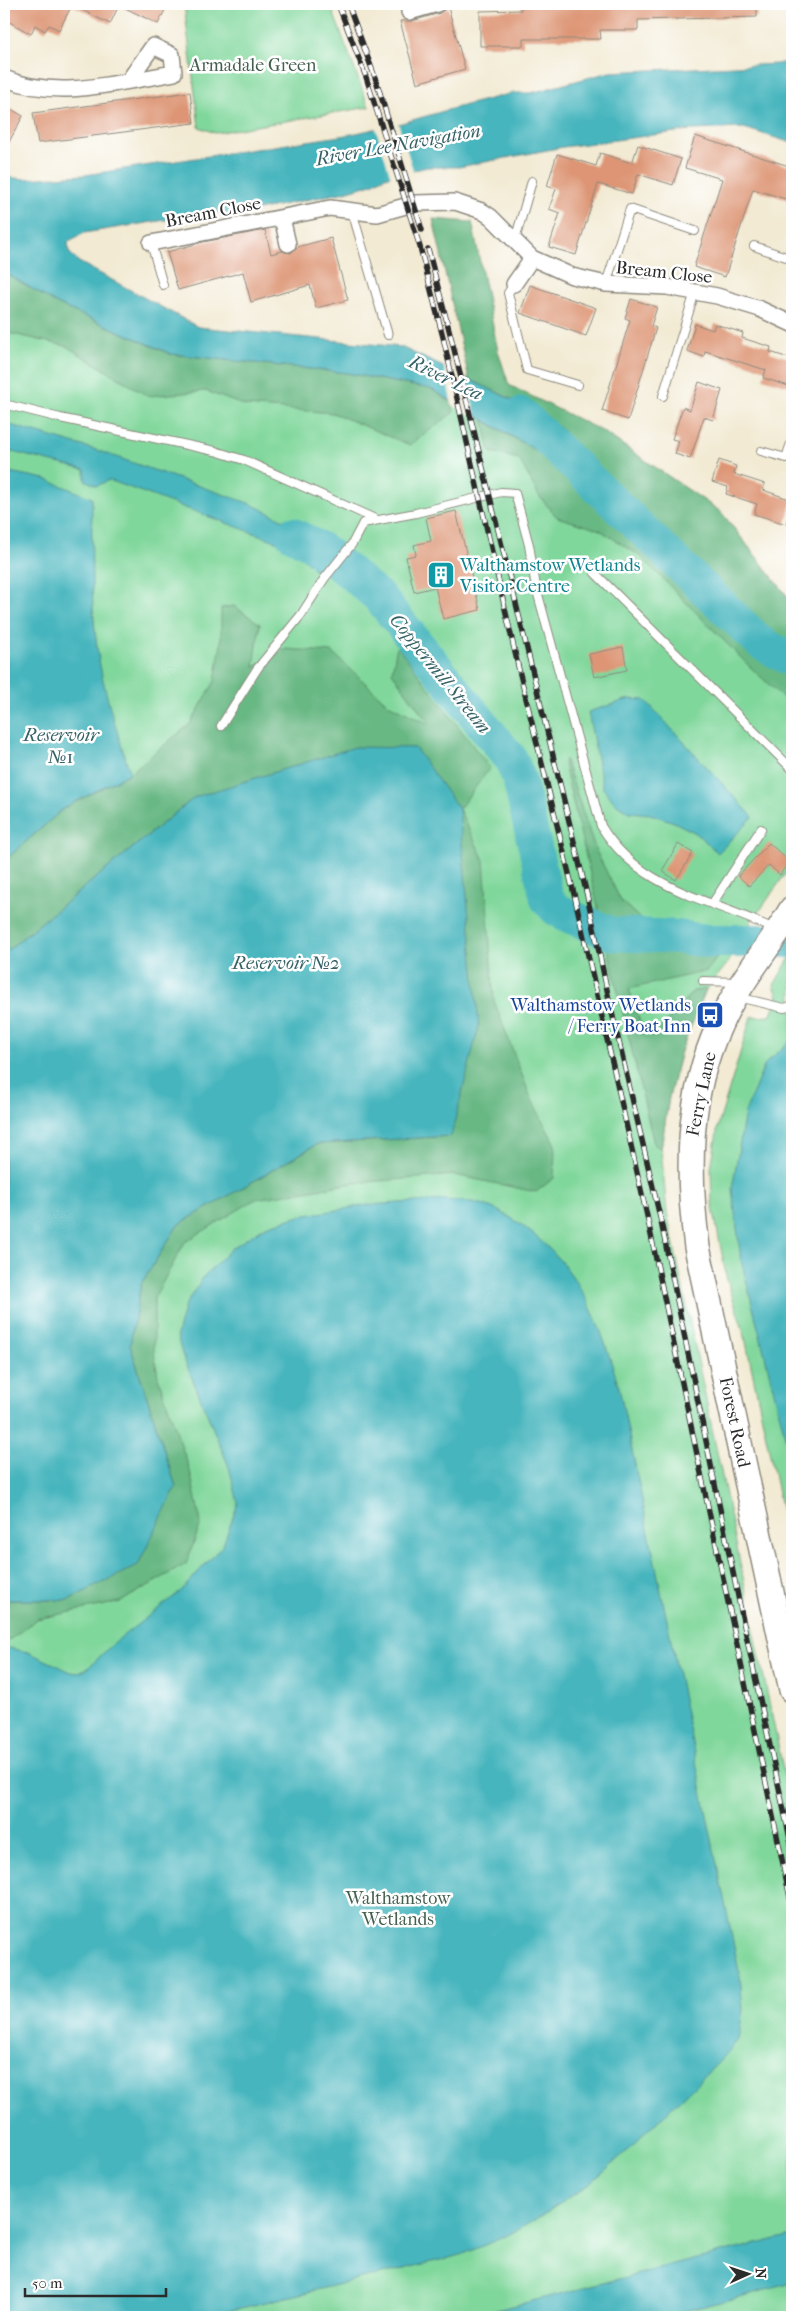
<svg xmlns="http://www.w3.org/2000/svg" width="796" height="2321" font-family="'IM FELL French Canon',serif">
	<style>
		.green { fill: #80d79b; stroke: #568163 }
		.forest { fill: #68b883; stroke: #4a7257 }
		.water { fill: #46b5be; stroke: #387074 }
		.pier { fill: #f2ead3 }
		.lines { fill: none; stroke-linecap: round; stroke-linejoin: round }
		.river { stroke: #46b5be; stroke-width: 34 }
		.building { fill: #dd9574 }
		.service-casing { stroke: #8e8a7f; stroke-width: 10 }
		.minor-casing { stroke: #8e8a7f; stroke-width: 18 }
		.primary-casing { stroke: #8e8a7f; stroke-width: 28 }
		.service { stroke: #fff; stroke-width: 8 }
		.minor { stroke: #fff; stroke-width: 15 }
		.primary { stroke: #fff; stroke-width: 25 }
		.rail-casing { stroke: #2b2b2b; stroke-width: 5.5 }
		.rail { stroke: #fff; stroke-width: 4; stroke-dasharray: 11; stroke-linecap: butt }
		.labels { text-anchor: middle; stroke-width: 5; stroke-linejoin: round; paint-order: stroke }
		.park-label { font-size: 18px; fill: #445f4d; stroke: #fff }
		.street-label { font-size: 18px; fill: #2b2b2b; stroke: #fff }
		.culture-label { font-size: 18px; fill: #0d838f; stroke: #fff; text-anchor: start }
		.transit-label { font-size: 18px; fill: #164399; stroke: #fff; text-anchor: end }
		.water-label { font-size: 19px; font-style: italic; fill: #366266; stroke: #fff }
	</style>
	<rect width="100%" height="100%" fill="#fff"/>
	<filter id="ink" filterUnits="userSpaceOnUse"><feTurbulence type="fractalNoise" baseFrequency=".02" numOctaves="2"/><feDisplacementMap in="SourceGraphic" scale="10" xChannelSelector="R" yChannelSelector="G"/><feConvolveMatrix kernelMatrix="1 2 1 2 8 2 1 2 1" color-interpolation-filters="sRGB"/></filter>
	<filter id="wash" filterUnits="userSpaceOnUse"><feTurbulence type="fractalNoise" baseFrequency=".0096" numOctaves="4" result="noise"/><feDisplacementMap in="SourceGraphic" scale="20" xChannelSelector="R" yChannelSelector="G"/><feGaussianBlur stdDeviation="1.12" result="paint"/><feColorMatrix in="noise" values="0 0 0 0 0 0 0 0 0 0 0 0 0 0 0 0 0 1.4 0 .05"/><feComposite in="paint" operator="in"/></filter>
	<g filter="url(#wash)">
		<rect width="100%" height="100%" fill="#f2ead3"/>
		<path class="green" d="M184,4H330L369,107L215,133L199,127Z
			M4,272L57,304L347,373L564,431H602L721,512L792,602V864L761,909L752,918L747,933L728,963L706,990L681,1051L669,1097L661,1149L667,1212L792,1812V2317H4Z
			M792,954V1549L781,1507L744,1333L727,1280L712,1203L711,1168L718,1126L751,1017L770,1016L778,996L774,985Z"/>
		<path class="forest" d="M433,219L472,222L498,351L509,385L602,431L721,512L792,602V706L747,664L640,556L600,530L557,517L539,496L519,459L490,452L483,420L547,457L538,412L469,379Z
			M4,272L57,304L170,354L347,373L431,389L451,402L454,412L410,445L333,413L245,406L206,391L148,396L66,346L4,332Z
			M234,606L260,624L254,667L286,649L332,652L388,704L429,724L392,672L397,646L490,768L459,809L484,860L494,1001L530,1096L555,1145L554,1178L536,1192L455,1175L354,1183L256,1199L185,1242L154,1298V1352L158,1377L190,1471L201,1523L186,1564L120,1602L37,1619L4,1644V1600H68L176,1487L130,1345L141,1284L178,1225L317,1144L451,1136L195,797L4,953V861L64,808L130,773L190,724L215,681L221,644V608Z
			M565,759L596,851L621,901L645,923L626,946L723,950L707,971L629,989L643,1031L654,1036L693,991L706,989L681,1051L669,1097L661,1149L654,1144L564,764Z"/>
		<path class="water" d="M792,60V143L744,128L691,130L563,147L459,167H427L385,177L372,184L345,192L233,215L215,212L84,233L68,242L69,252L79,262L198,327L401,347L538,412L564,431L547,457L431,389L347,373L171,354L57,304L4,272V177L25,179L85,175L347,135L402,123L458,107L513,93H531L610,72L777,64Z
			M4,423L96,450L251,504L339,547L320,575L292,547L109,480L97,486L85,480V470L4,450Z
			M4,471L45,479L92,498C92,548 90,598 97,647C103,691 117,731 130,773L64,808L4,861Z
			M629,699L645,700L753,817L718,853L696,833L674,822L650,814L629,812L615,803L603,788L588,712Z
			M355,747L415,748L459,809L479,1026L451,1136L317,1144L178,1225L141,1284L130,1345L176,1487L138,1565L68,1600H4V953L195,797Z
			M792,1039V1464L741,1260L732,1189L745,1112L765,1064Z
			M446,1200C456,1201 467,1201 477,1203C498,1208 516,1220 533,1234C585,1277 600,1325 619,1387L740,1976L743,2009L738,2040L723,2058L629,2149L587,2186L535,2220L506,2236L461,2255L204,2317H4V1647L28,1652L71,1672L79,1673L87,1669L116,1641L180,1592L223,1545L238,1503L229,1467L182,1354L177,1335L185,1305L204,1276L232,1248L266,1226L300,1216L368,1205Z
			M792,2235V2283L663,2317H469Z"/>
		<path class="pier" d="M398,122L414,173L391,178L375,126Z
			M443,364L465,375L477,419L452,405Z"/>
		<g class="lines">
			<path class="river" d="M521,414L761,643L792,660
				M292,534L323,550L379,597L510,758L519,778L547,899L556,909L569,916L612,934L678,937L708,941H792"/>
		</g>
		<g id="blocks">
			<path class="building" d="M4,4H168L158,24L119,5L110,24L72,5L59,30L49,25L45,31L35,25L31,34L4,19Z
				M521,4H757V17L638,20V30H600L601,39H523V46H480V11L521,10Z
				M448,7L465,69L417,83L400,21H412L440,13Z
				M190,92L194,123L38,143L33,113Z
				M4,105L23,116L4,151Z
				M695,136L792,167V201L753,189L725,277L694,267L722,179L685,168Z
				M638,145L681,159L673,185L638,174L632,194L598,184L576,255L549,247L560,213L549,209L556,189L547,186L557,154L596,166L600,153L632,163Z
				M265,230L271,254L282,251L291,253L297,247L331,238L348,300L316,308L310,285L251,302L243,272L178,290L167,252L203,242Z
				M530,285L596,308L586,336L520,313Z
				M631,299L657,307L651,326L656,328L628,420L602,411L630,320L625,318Z
				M695,324L713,330L715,324L743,333L742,338L771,347L770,352L792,359V387L763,378L766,370L705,351L704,357L687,351Z
				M699,382L722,390L713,420L704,417L690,459L675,454L679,441L672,439L683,407L690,410Z
				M719,460L736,466L734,474L765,484L763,490L792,500L786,524L754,514L757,504L726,494L728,487L712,482Z
				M456,511L480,610L443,619L435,587L414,592L406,557L416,555L414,545L431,541L426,518Z
				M623,647L627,670L594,677L589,654Z
				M769,843L789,861L780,875L769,865L749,886L738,876Z
				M678,844L693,853L676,880L662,871Z"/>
		</g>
	</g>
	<g filter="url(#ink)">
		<use href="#blocks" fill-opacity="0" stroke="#8e8a7f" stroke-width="1"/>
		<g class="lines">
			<g class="service-casing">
				<path id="service" d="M352,211L388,335
					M515,240L532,181
					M151,243L163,285
					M754,246L792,259
					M514,284L508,293L527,370L578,385
					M606,284L630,209L695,231
					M663,396L695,292
					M4,404L60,418L215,451L244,460L375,519
					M761,451L786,458L792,440
					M595,573L792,769
					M221,726L257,669L301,615L324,579L352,544L363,523L416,513L501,492L515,493L529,545L536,587L601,826C640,891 712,899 776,930
					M712,904L761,829
					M703,981L737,982
					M737,997L784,1008L792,1006"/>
			</g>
			<g class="minor-casing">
				<path id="minor" d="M409,12L437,4
					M4,78C58,101 119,82 174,73L172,55L153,46L129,80
					M282,218L288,244
					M151,243L330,208L377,214L416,203L455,202L482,211L491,217L532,258L572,276L606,284L667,287L717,296L760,309L792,324
					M514,284L532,258"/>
			</g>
			<g class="primary-casing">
				<path id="primary" d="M792,909C769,948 737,984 719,1026C687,1095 687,1173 697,1247L792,1690"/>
			</g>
			<use href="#service" class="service"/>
			<use href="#minor" class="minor"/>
			<use href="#primary" class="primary"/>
			<g class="rail-casing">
				<path id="rail" d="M338,4L366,77L420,247L443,337L519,670L575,898L647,1216L792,1907
					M348,4L376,80L422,230
					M428,249L453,345L587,895L610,1004L660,1217L742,1616L792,1848"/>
			</g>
			<use href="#rail" class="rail"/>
		</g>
	</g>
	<defs>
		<g id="building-square" transform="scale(1.4375)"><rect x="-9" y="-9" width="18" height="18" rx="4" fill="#0f9aa8" stroke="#fff"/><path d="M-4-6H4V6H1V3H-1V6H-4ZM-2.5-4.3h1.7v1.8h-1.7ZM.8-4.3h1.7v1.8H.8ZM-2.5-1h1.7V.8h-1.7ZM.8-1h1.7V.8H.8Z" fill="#fff"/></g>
		<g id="bus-square" transform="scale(1.4375)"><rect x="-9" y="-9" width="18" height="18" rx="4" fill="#1a4fb4" stroke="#fff"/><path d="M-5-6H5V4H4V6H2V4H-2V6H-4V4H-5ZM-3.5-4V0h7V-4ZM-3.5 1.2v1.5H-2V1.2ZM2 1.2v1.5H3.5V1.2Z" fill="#fff"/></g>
	</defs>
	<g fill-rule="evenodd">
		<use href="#building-square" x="441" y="575"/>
		<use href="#bus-square" x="710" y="1015"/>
	</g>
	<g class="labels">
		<g class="park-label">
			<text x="253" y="71">Armadale Green</text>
			<text x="398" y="1904">Walthamstow<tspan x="398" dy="21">Wetlands</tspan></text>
		</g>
		<g class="street-label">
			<text transform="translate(213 212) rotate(-11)" y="6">Bream Close</text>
			<text transform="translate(664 272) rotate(6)" y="6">Bream Close</text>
			<text transform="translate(701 1094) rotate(-78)" y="6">Ferry Lane</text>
			<text transform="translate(735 1422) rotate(78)" y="6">Forest Road</text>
		</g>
		<g class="culture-label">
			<text x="460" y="571">Walthamstow Wetlands<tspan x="460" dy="21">Visitor Centre</tspan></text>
		</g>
		<g class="transit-label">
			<text x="691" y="1011">Walthamstow Wetlands<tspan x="691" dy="21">/ Ferry Boat Inn</tspan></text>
		</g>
		<g class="water-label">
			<text transform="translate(398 144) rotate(-10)" y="7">River Lee Navigation</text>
			<text transform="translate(446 377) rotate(26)" y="7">River Lea</text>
			<text transform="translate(441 673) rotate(51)" y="7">Coppermill Stream</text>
			<text x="61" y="741">Reservoir<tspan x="61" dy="22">№1</tspan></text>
			<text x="286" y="969">Reservoir №2</text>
		</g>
	</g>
	<rect width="796" height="2321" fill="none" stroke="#fff" stroke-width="20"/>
	<g transform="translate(748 2274) rotate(87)" stroke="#ffffff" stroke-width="4" paint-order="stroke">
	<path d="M0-4L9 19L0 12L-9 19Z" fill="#2b2b2b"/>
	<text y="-8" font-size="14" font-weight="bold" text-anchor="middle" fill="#2b2b2b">N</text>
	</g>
	<path d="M25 2288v8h141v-8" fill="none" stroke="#2b2b2b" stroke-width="2.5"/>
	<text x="32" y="2288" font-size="15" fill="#2b2b2b" stroke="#ffffff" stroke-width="4" paint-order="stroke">50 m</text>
</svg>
